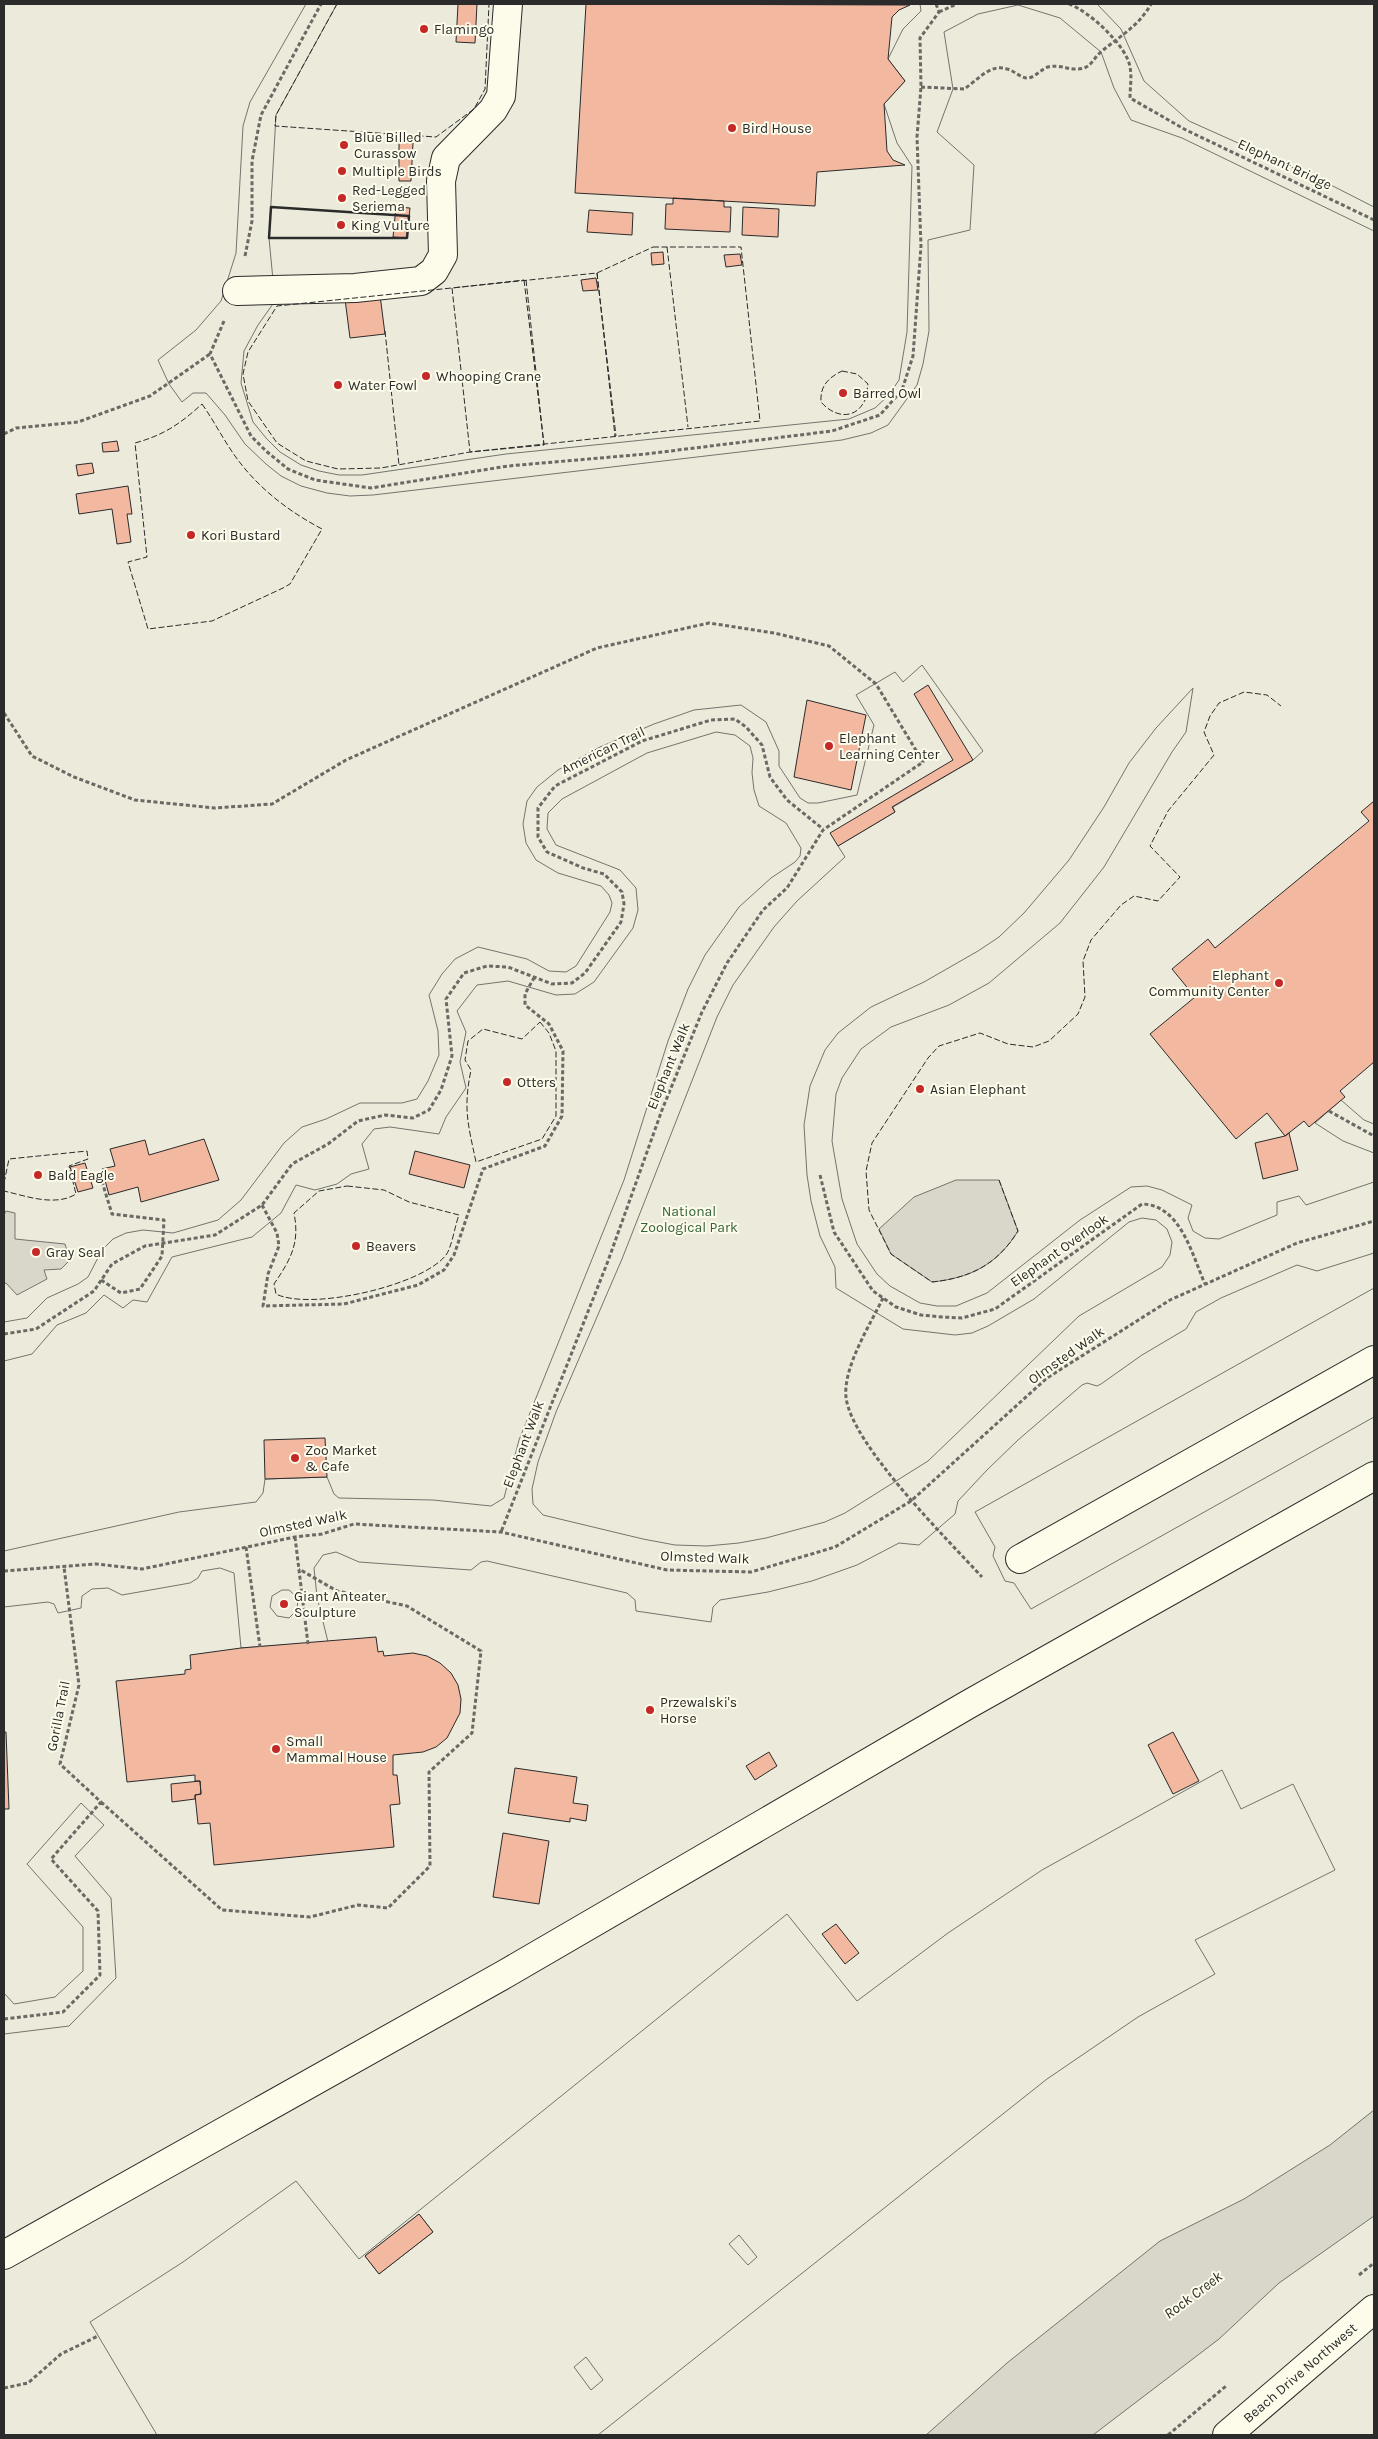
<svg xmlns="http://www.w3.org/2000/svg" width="1378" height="2439" font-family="Karla,sans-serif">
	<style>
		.green { fill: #ecebdb; stroke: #74746e }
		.parking { fill: #eceadb; stroke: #74746e; fill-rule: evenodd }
		.water { fill: #d8d7c9; stroke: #74746e }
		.building { fill: #f2b8a0; stroke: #2b2b2b }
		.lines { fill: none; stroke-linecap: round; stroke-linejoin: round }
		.minor-casing { stroke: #2b2b2b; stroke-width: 30 }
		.major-casing { stroke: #2b2b2b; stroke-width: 30 }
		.path { stroke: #6a6964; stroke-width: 3; stroke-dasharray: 4 2.5; stroke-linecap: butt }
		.minor { stroke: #fdfbea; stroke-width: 28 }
		.major { stroke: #fdfbea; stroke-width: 28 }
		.fence { stroke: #2b2b2b; stroke-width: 1; stroke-dasharray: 6 2.5; stroke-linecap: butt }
		.wall { stroke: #2b2b2b; stroke-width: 2.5 }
		.poi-dot { fill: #c62828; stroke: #fdfbea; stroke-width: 2 }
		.labels { text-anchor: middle; stroke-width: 4; stroke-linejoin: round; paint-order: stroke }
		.poi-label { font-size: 14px; fill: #2b2b2b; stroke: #fdfbea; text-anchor: start }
		.street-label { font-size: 14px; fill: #2b2b2b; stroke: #fdfbea }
		.park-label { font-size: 14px; fill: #34623c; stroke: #fdfbea }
		.water-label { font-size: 15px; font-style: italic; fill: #2b2b2b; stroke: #fdfbea }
	</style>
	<rect width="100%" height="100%" fill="#fdfbea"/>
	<path class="green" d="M4,4H1374V2435H4Z"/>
	<path class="parking" d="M306,4H337L276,115L269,238L275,301L258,325L244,351L241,383L253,422L266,438L280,452L301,465L319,471L339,475H362L506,454L849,419L875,408L889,395L899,380L907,332L912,166L897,143L884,104L905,81L888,59L903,29L921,11L920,4H1097L1121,29L1144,81L1189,121L1325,182L1374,207V231L1182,138L1131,120L1114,88L1101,52L1060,18L1018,5L978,14L944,32L953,89L937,132L974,165L970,230L928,240L929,331L923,364L917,385L888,425L871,433L842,440L373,495L350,496L327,493L301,486L281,476L266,464L245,444L225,415L206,393H193L182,402L169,384L158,360L196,330L221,301L236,253L243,126L250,102Z
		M922,665L983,751L973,760L893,807L895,812L838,846L845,857L797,901L774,927L733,985L717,1017L622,1259L556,1412L538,1462L532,1489L533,1504L543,1515L643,1539L675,1545L707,1546L739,1543L766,1538L825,1522L845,1513L928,1461L1079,1316L1162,1267L1170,1255L1172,1242L1167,1229L1156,1220L1142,1218L1129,1222L1034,1299L988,1326L972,1333L955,1335L903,1329L836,1288L835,1267L820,1236L811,1201L807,1175L804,1125L810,1086L825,1050L838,1033L871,1007L924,982L978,951L999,937L1024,913L1069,860L1104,807L1129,763L1156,728L1193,688L1186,732L1172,752L1104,867L1060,923L989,983L949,1005L891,1027L861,1049L842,1078L836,1094L832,1141L842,1199L857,1244L877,1274L890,1286L920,1303L937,1306H956L987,1293L1080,1220L1131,1187L1147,1186L1162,1190L1192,1205L1188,1218L1193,1231L1205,1238L1219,1239L1277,1215V1202L1299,1196L1306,1205L1374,1182V1253L1317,1271L1297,1265L1221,1298L1196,1312L1186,1329L1142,1355L1101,1384L1097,1386L1087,1383L1082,1385L1018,1440L987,1470L958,1501L955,1514L919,1545L899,1543L857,1565L812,1581L768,1592L720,1600L713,1607L711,1622L636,1611L635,1600L627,1593L487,1561L481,1562L471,1570L359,1562L336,1552L323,1555L314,1568L317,1597L328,1642L241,1648L234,1573L220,1568L202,1571L198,1578L190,1583L122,1595L108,1588L92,1589L82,1596L81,1608L58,1613L54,1604L48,1602L4,1607V1551L179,1512L256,1502L263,1493L265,1479L327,1477L334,1494L339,1498L433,1500L491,1506L504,1498L519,1440L624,1180L668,1041L688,989L705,955L739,907L771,878L795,862L800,856L801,848L786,823L759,806L754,790L752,773L753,758L750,746L735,735L716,732L647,753L562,799L548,813L547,829L556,845L620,870L636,888L638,910L633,928L594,982L575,994L556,995L508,981L477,985L457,1011L466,1032L460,1062L466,1088L446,1117L439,1134L390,1127L374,1129L362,1144L369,1169L351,1174L337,1184L315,1190L296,1185L281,1213L252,1237L172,1257L147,1302L133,1300L123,1308L104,1295L86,1313L57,1325L32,1354L4,1361V1322L27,1318L47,1298L78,1284L88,1277L102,1250L113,1239L126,1233L143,1230L173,1233L218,1220L241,1200L284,1143L302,1127L326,1119L360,1103H402L417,1099L428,1081L439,1055L438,1031L429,995L442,974L455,959L478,947L527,959L549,971L566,972L576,966L610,912L612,903L609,895L601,886L558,873L536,860L526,843L523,824L527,801L537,787L558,770L600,747L654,724L694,710L741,705L766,722L779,751V766L800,798L808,803H818L857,795L874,725L856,695L895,672L903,682ZM282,1590H289L298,1598L297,1610L289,1618L277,1616L270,1607L272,1596Z
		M1341,1100L1364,1120L1374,1124V1153L1343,1141L1315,1123Z
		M1374,1288V1417L1031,1609L1014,1583L1005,1581L993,1556L995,1547L975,1512Z
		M1222,1770L1241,1809L1293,1784L1335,1870L1195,1940L1215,1974L1138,2017L1047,2079L598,2435H157L90,2322L183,2262L296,2181L359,2259L787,1914L857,2001L948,1933L1042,1870ZM419,2214L433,2232L379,2274L365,2256ZM739,2235L757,2257L748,2265L729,2244ZM586,2357L603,2380L591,2390L574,2367Z
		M81,1803L104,1825L75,1856L111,1898L116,1978L69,2026L4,2034V1993L14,2004L55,1997L83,1971V1927L27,1864Z"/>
	<path class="water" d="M956,1180H999L1018,1231C997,1265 970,1278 932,1282L891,1254L879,1229L914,1197Z
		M6,1211L15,1213V1239L65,1244L70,1260L61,1269L44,1270L47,1279L17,1295L6,1283L4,1284V1215Z
		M1374,2110V2216L1279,2283L1219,2339L1093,2435H926L1007,2363L1160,2241L1244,2199L1330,2145Z"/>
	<path class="building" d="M458,4H477L475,43L456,42Z
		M586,4L910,5L899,10L892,17L888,59L905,81L884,104L887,151L893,160L905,165L817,172L815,206L575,193Z
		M399,142L413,143L411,181H399Z
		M673,198L724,201V207H731L730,232L665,229L666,204H673Z
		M396,207L410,208L407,238L393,237Z
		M743,207L779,209L778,237L742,235Z
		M589,210L633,213L632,235L587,232Z
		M663,252L664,264L652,265L651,253Z
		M740,254L742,265L726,267L724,255Z
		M596,278L598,290L583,291L581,280Z
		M380,295L385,334L350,338L345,299Z
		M117,441L119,451L103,452L102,443Z
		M92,463L94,473L78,476L76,465Z
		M128,486L132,514H127L131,542L117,544L112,509L79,514L76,494Z
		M928,685L973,760L892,807L895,812L838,846L830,833L953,760L914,694Z
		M807,700L866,715L851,790L794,777Z
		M1374,801V1062L1340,1091L1345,1097L1309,1127L1304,1121L1285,1136L1267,1113L1236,1139L1150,1034L1195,997L1172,969L1208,939L1215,948L1369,821L1361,812Z
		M1289,1133L1298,1170L1263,1179L1255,1143L1285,1136Z
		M204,1139L219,1180L141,1202L138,1187L109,1195L102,1169L115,1166L110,1149L145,1140L149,1155Z
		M415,1151L470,1165L464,1188L409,1174Z
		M85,1163L93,1188L78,1192L70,1167Z
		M325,1438L327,1477L265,1479L264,1440Z
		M376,1637L378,1652L383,1651L384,1656L413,1653L427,1656L440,1663L451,1673L458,1685L461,1699L460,1713L447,1738L436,1747L423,1752L393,1755V1775H397L400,1804L390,1805L394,1847L214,1865L210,1823L198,1824L195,1795L201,1794L200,1781H195V1775L127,1782L116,1681L185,1674V1670L191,1669L190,1655L241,1648Z
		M4,1732H6L9,1809H4Z
		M1173,1732L1199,1781L1173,1794L1148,1745Z
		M769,1752L777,1766L755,1780L746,1766Z
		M515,1768L577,1777L573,1803L588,1805L586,1821L570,1818V1822L508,1813Z
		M200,1781L201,1794L195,1795V1799L172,1802L171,1784Z
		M503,1833L549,1841L539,1904L493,1897Z
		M836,1924L859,1953L845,1964L822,1934Z
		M419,2214L433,2232L379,2274L365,2256Z"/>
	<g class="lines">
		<g class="minor-casing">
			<path id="minor" d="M237,291L355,288L421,281L434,271L443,255L441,181L446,158L493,110L501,96L508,4
				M1020,1559L1374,1360
				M4,2255L505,1974L969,1704L1374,1476"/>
		</g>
		<g class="major-casing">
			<g id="major">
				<path id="s1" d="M1227,2435L1374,2309"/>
			</g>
		</g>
		<path class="path" d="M1069,4C1089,11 1127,46 1130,67C1132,77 1130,88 1130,98L1186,130L1374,220
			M939,12L957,4
			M921,87L964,89C977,81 990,63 1007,69C1015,71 1020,78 1028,78C1036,77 1041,69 1048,67C1060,64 1068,70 1078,69C1091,69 1093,58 1102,51C1120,36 1139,26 1151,4
			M245,256L252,221V161L261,115L321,4
			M224,321L210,354L251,436L266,451L288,469L315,480L371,488L508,466L646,454L832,431L880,415L902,390L913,356L921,246L917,137L921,87L920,38L939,12L936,4
			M4,434L16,428L78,422L150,396L210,354
			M4,713L32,756L74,777L135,800L215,808L272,804L346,760L597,648L709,623L774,633L829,646L876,684L923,762L823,830L787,888L763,910L727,963L702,1012L662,1110L608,1261L501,1532
			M1329,1111L1374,1136
			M100,1175L112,1214L164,1220L162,1256L140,1289L121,1293L101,1280
			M820,1175L834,1232L873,1291L896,1307L921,1315L942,1317L962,1318L995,1309L1142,1204C1181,1205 1192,1255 1205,1284
			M262,1205L277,1233L279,1246L268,1274L263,1306L344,1304L418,1285L444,1270L454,1255L483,1169L545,1146L562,1116L563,1051L549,1024L525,1005V994L535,976
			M883,1298C870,1325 843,1367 846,1397C851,1444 948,1540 982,1577
			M4,1334L36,1329L94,1291L112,1264L145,1246L215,1235L262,1205L292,1164L328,1144L358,1121L385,1115L413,1118L429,1110L441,1090L452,1056L446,999L464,973L487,966L508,967L552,984L572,983L585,973L621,922L624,904L622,892L604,874L583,868L547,852L538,837V808L555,786L642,741L711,720L735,719L746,727L762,745L770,777L787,800L823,829
			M295,1537L308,1644
			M246,1547L260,1647
			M4,1571L96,1564L142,1569L295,1537L322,1534L354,1524L501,1532L667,1570L751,1572L835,1547L911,1501L1047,1378L1170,1300L1297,1243L1374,1221
			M101,1802L222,1910L310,1917L358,1905L388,1908L430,1866L429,1772L472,1733L481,1651L407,1606L337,1591L299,1569
			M4,2019L63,2012L100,1975L98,1911L51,1859L101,1802L60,1764L79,1685L64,1567
			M1359,2275L1374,2263
			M4,2388L28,2383L61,2354L98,2336
			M1168,2435L1226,2386"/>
		<use href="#minor" class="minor"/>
		<use href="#major" class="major"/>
		<path class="fence" d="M337,4L276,115L275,126L436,137L474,109L485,89L489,4
			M653,247H741L760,421L470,452L381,468L338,469L306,461L277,443L248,401L243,374L248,352L277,306L597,273Z
			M667,247L688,427
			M597,273L616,436
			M597,273L615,436H614
			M524,280L544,445L470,452L452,288Z
			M526,280L544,445
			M385,331L399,465
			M842,371L857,374L868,384C867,389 867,395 865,400C855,421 834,417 821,402C820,386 828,378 842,371Z
			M202,404C214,421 223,439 235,456C258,488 288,511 322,529L290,584L283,588L212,621L148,629L128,562L147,557L135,443C164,435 180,424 202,404Z
			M540,1022L549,1033L556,1051V1116L542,1139L476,1162C468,1124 463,1109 471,1070L465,1060L468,1041L483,1029L522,1039Z
			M999,1180L1018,1231C997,1265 970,1278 932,1282L891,1254L869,1210L866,1171L872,1143L928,1058L939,1046L980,1033L1008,1044L1033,1047L1049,1041L1078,1014L1085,997L1083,961L1091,940L1121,905L1134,896L1158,901L1180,877L1150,846L1168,811L1214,755L1204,732L1210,716L1219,703L1244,692L1267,695L1281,706
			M4,1183L9,1159L87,1151L88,1159L69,1166L76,1194C55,1207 26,1196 4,1191
			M347,1186L384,1190L409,1202L459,1215C455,1225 452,1247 446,1255C422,1286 310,1311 276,1294L274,1284C291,1259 300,1243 294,1213L319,1191Z"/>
		<path class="wall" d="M271,207L409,216L407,238H269Z"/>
	</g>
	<g class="poi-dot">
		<circle cx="424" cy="29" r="5"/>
		<circle cx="732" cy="128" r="5"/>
		<circle cx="344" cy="145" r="5"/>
		<circle cx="342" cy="171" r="5"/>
		<circle cx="342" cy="198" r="5"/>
		<circle cx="341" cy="225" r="5"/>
		<circle cx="426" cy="376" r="5"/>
		<circle cx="338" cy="385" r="5"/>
		<circle cx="843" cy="393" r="5"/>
		<circle cx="191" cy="535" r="5"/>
		<circle cx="829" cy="746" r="5"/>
		<circle cx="1279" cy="983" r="5"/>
		<circle cx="507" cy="1082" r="5"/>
		<circle cx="920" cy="1089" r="5"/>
		<circle cx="38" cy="1175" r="5"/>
		<circle cx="356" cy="1246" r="5"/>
		<circle cx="36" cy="1252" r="5"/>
		<circle cx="295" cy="1458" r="5"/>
		<circle cx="284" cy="1604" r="5"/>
		<circle cx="650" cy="1710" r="5"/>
		<circle cx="276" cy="1749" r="5"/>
	</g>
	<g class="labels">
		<g class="poi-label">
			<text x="434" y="34">Flamingo</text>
			<text x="742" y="133">Bird House</text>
			<text x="354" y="142">Blue Billed<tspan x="354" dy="16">Curassow</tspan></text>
			<text x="352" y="176">Multiple Birds</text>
			<text x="352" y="195">Red-Legged<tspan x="352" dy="16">Seriema</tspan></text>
			<text x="351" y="230">King Vulture</text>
			<text x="436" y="381">Whooping Crane</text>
			<text x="348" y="390">Water Fowl</text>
			<text x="853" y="398">Barred Owl</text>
			<text x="201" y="540">Kori Bustard</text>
			<text x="839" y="743">Elephant<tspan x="839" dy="16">Learning Center</tspan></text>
			<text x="1269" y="980" text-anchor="end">Elephant<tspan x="1269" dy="16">Community Center</tspan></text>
			<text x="517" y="1087">Otters</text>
			<text x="930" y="1094">Asian Elephant</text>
			<text x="48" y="1180">Bald Eagle</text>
			<text x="366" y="1251">Beavers</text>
			<text x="46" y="1257">Gray Seal</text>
			<text x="305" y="1455">Zoo Market<tspan x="305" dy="16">&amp; Cafe</tspan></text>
			<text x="294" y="1601">Giant Anteater<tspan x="294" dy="16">Sculpture</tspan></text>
			<text x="660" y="1707">Przewalski's<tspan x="660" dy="16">Horse</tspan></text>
			<text x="286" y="1746">Small<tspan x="286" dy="16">Mammal House</tspan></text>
		</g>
		<g class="street-label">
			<text transform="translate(1285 164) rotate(25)" y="5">Elephant Bridge</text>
			<text transform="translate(603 750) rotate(-26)" y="5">American Trail</text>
			<text transform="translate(668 1066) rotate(-68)" y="5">Elephant Walk</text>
			<text transform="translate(1059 1250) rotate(-35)" y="5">Elephant Overlook</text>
			<text transform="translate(1066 1355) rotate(-35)" y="5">Olmsted Walk</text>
			<text transform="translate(523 1444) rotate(-69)" y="5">Elephant Walk</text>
			<text transform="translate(303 1523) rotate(-12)" y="5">Olmsted Walk</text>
			<text transform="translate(705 1557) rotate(2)" y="5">Olmsted Walk</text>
			<text transform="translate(58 1716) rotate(-79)" y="5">Gorilla Trail</text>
			<text dy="5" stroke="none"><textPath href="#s1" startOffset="96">Beach Drive Northwest</textPath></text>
		</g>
		<g class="park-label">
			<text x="689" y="1216">National<tspan x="689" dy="16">Zoological Park</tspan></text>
		</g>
		<g class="water-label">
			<text transform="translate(1193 2295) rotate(-37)" y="5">Rock Creek</text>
		</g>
	</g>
	<rect width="1378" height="2439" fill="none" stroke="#2b2b2b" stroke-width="10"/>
</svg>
